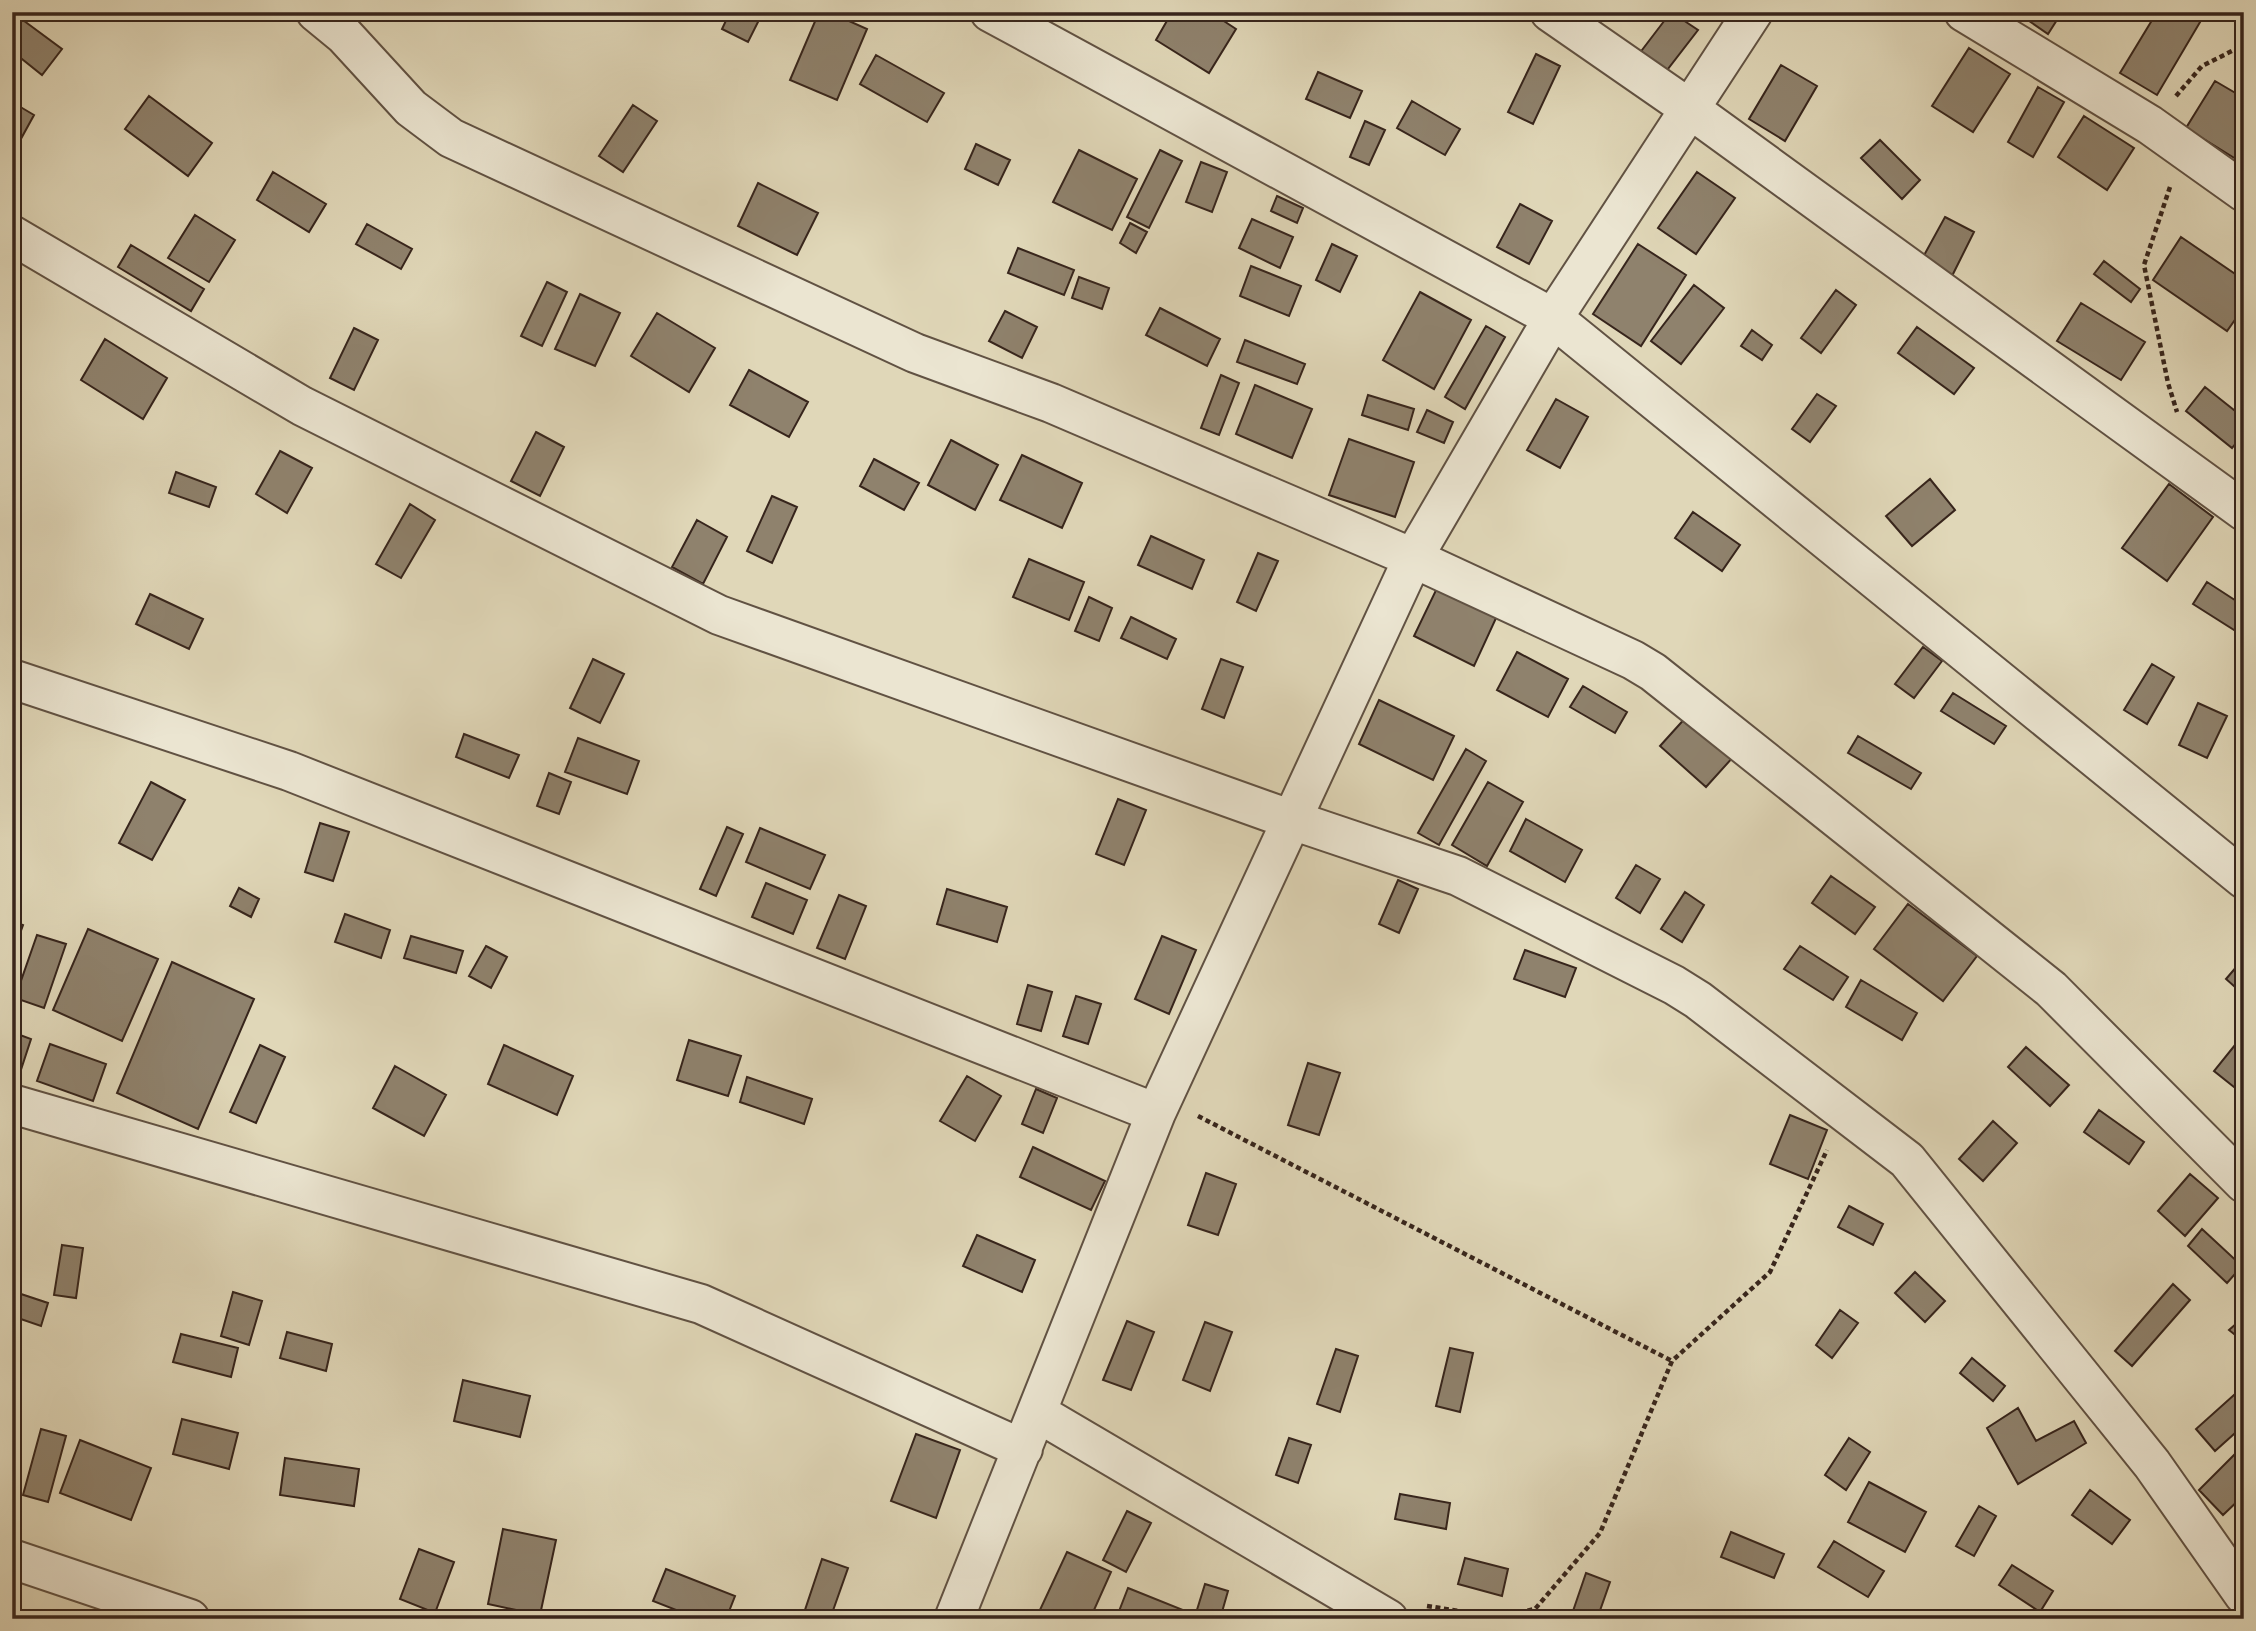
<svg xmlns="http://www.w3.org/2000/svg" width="2256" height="1631" font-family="Alegreya,serif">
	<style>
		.building { fill: #8f826d; stroke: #37251c; stroke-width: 2 }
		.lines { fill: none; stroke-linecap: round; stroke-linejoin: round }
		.minor-casing { stroke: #615243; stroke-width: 42 }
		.path { stroke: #37251c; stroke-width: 4.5; stroke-dasharray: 5 3.5; stroke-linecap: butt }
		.minor { stroke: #ebe5d1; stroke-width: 38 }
	</style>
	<rect width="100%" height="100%" fill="#e0d7b8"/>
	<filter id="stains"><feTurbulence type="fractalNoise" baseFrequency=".00286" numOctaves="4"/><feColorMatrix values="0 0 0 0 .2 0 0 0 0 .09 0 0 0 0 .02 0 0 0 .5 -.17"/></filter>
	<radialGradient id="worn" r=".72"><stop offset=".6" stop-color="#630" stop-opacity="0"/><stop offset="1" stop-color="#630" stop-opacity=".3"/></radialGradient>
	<path class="building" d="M12,12L62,49L42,75L12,51Z
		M730,12H763L748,42L722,29Z
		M819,12H829L867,29L837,100L790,80Z
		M1172,12H1210L1236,29L1209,73L1156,40Z
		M1584,12H1607L1599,24Z
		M1671,12L1698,30L1664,74L1639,54Z
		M2016,12H2062L2048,34Z
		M2157,12H2206L2157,95L2120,73Z
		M1969,48L2010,74L1973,132L1932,106Z
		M1536,54L1560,66L1533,124L1508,112Z
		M876,55L944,93L927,122L860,84Z
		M1781,65L1817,86L1785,141L1749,119Z
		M1318,72L1362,91L1350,118L1306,99Z
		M2215,81L2244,98V164L2186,128Z
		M2038,87L2064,102L2033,157L2008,142Z
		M149,96L212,143L188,176L125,129Z
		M1412,101L1460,129L1445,155L1397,128Z
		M12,102L34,115L17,146L12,143Z
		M633,105L657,121L623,172L599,156Z
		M2084,116L2134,148L2107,190L2058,157Z
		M1365,121L1385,130L1369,165L1350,157Z
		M1880,140L1920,180L1902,199L1861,158Z
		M976,144L1010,160L998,185L965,169Z
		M1079,150L1137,179L1112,230L1053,202Z
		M1160,150L1182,161L1149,228L1127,217Z
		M1201,162L1227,172L1212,212L1186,202Z
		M273,172L326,204L309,232L257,200Z
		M1697,172L1735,198L1696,254L1658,228Z
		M758,183L818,213L797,255L738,226Z
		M1277,196L1303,208L1297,223L1271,211Z
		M1520,204L1552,221L1529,264L1497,247Z
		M195,215L235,240L209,282L168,258Z
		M1945,217L1974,232L1952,276L1922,259Z
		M1252,219L1293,237L1280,268L1239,248Z
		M1130,223L1147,232L1136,253L1120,243Z
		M367,224L412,249L401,269L356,244Z
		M2181,237L2244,280V307L2227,331L2153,280Z
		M1332,244L1357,256L1340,292L1316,280Z
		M1638,244L1686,275L1641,346L1593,314Z
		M131,245L204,289L191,311L118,267Z
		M1018,248L1074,270L1064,295L1008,273Z
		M2104,261L2140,289L2131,302L2094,274Z
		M1251,266L1301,286L1289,316L1240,296Z
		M1079,277L1109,288L1102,309L1072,298Z
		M547,282L567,292L542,346L521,336Z
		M1694,285L1724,308L1681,364L1651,341Z
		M1836,290L1856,305L1821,353L1801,338Z
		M1420,292L1471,320L1434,389L1383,360Z
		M580,294L620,313L595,366L555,349Z
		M2081,303L2145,342L2121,380L2057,341Z
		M1160,308L1220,339L1207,366L1146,335Z
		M1005,311L1037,327L1022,358L989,341Z
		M657,313L715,348L689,392L631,356Z
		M1486,326L1505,337L1465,409L1445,397Z
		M1917,327L1974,368L1954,394L1898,353Z
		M354,328L378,340L354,390L330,378Z
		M1752,330L1772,345L1762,360L1741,346Z
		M105,339L167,378L143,419L81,380Z
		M1245,340L1305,364L1297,384L1237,362Z
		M749,370L808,402L789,437L730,405Z
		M1221,375L1239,383L1219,435L1201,428Z
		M1255,385L1312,409L1292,458L1236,434Z
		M2205,387L2244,418V433L2232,448L2186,411Z
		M1817,394L1836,406L1810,442L1792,429Z
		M1368,395L1414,409L1408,430L1362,415Z
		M1556,399L1588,417L1560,468L1527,450Z
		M1427,410L1453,422L1444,443L1417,432Z
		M536,432L564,447L540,496L511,481Z
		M1349,439L1414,462L1395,517L1329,495Z
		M951,440L998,465L975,510L928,485Z
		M280,451L312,468L287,513L256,494Z
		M1022,455L1082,483L1062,528L1000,500Z
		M874,459L919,483L904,510L860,486Z
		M176,472L216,487L209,507L169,493Z
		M1930,479L1955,510L1912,546L1886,516Z
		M2169,484L2213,517L2167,581L2122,548Z
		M772,496L797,507L772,563L747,551Z
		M410,504L435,520L401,578L376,564Z
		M1693,512L1740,545L1722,571L1675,538Z
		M697,520L727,537L703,584L672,567Z
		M1151,536L1204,560L1192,589L1138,565Z
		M1258,553L1278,561L1256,611L1237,602Z
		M1029,559L1084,582L1069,620L1013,597Z
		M2207,582L2244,606L2242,635L2193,604Z
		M1438,586L1497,616L1474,666L1414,636Z
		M150,594L203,619L189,649L136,624Z
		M1089,597L1112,608L1099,641L1075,631Z
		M1131,617L1176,639L1167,659L1121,638Z
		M1923,647L1942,661L1914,698L1895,684Z
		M1517,652L1568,679L1548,717L1497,690Z
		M593,659L624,674L600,723L570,708Z
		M1221,659L1243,667L1224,718L1202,709Z
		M2152,664L2174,677L2147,724L2124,710Z
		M1583,686L1627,712L1615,733L1570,707Z
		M1953,693L2006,726L1994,744L1941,711Z
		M1379,700L1454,736L1433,780L1359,744Z
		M2198,703L2227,716L2207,758L2179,745Z
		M1688,715L1734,756L1706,787L1660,746Z
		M464,734L519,755L509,778L456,757Z
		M1858,736L1921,773L1911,789L1848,753Z
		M578,738L639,761L627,794L565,772Z
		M1466,749L1486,761L1439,845L1418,833Z
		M549,773L571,782L559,814L537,806Z
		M151,782L185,800L152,860L119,843Z
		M1488,782L1523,802L1487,866L1452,845Z
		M1118,799L1146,810L1124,865L1096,854Z
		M1526,819L1582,850L1565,882L1510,851Z
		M320,823L349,832L333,881L305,872Z
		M727,827L743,834L716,896L700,889Z
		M760,828L825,855L810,889L746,862Z
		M1636,865L1660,879L1640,913L1616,898Z
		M1831,876L1875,907L1855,934L1812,903Z
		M1398,880L1418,889L1399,933L1379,924Z
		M766,883L807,900L793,934L752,917Z
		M239,888L259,899L251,917L230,906Z
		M947,889L1007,907L997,942L937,924Z
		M1685,892L1704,905L1682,942L1661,929Z
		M839,895L866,906L845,959L817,948Z
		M1908,904L1977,956L1943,1001L1874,949Z
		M345,914L390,930L381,958L335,942Z
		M12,921L23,925L14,950L12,949Z
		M88,929L158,959L122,1041L53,1010Z
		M37,935L66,944L44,1008L15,998Z
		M411,936L463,951L456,973L404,958Z
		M1162,936L1196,950L1169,1014L1135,999Z
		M486,946L507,957L491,988L469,976Z
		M1800,946L1848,977L1833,1000L1784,969Z
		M1525,950L1576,968L1565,997L1514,979Z
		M2244,958V995L2226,979Z
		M172,962L254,999L198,1129L117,1093Z
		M1861,980L1917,1013L1902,1040L1846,1007Z
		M1028,985L1052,992L1041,1031L1017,1024Z
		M1076,996L1101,1004L1088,1044L1063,1036Z
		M12,1032L31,1039L17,1082L12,1080Z
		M689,1040L741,1056L728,1096L677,1080Z
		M50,1044L106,1064L93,1101L37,1081Z
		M260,1045L285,1057L256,1123L230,1112Z
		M504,1045L573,1076L557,1115L488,1084Z
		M2235,1045L2244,1053V1095L2214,1071Z
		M2026,1047L2069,1085L2050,1106L2008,1067Z
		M1308,1063L1340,1073L1319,1135L1288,1125Z
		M395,1066L446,1095L424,1136L373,1108Z
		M967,1076L1001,1096L975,1141L940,1121Z
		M747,1077L812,1099L804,1124L740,1102Z
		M1036,1089L1057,1098L1043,1133L1022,1124Z
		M2099,1110L2144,1142L2129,1164L2084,1132Z
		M1790,1115L1827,1130L1808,1179L1770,1164Z
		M1993,1121L2017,1143L1983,1181L1959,1159Z
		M1033,1147L1105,1181L1091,1210L1020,1177Z
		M1206,1173L1236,1184L1218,1235L1188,1225Z
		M2190,1174L2218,1198L2185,1236L2158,1211Z
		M1849,1206L1883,1224L1873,1245L1838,1227Z
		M2202,1229L2242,1266L2227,1283L2188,1246Z
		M977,1235L1035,1260L1022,1292L963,1266Z
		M62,1245L83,1248L76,1298L54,1295Z
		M1915,1272L1945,1301L1925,1322L1895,1293Z
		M2173,1284L2190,1300L2132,1366L2115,1351Z
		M12,1291L48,1303L41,1326L12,1316Z
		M233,1292L262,1301L249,1345L221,1336Z
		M1840,1310L1858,1323L1832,1358L1816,1345Z
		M2244,1317V1342L2229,1330Z
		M1127,1321L1154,1332L1131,1390L1103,1380Z
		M1205,1322L1232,1332L1210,1391L1183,1380Z
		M287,1332L332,1344L326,1371L280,1358Z
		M181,1334L238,1348L231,1377L173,1362Z
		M1450,1348L1473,1353L1460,1412L1436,1406Z
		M1336,1349L1358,1356L1340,1412L1317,1404Z
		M1972,1358L2005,1386L1993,1401L1960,1373Z
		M463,1380L530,1396L520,1437L454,1421Z
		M2244,1386V1425L2215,1451L2196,1429Z
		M2018,1408L2036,1441L2074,1421L2086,1443L2018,1484L1987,1428Z
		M182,1419L238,1433L229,1469L173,1454Z
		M41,1429L66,1436L48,1502L23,1495Z
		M916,1434L960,1450L936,1518L891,1501Z
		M1289,1438L1311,1445L1298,1483L1276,1475Z
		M1849,1438L1870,1452L1846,1490L1825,1475Z
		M80,1440L151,1468L131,1520L60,1493Z
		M2238,1451L2244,1457V1495L2223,1515L2199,1490Z
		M285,1458L359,1469L354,1506L280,1495Z
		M1869,1482L1926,1512L1905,1552L1848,1522Z
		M2090,1490L2130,1520L2112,1544L2072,1515Z
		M1400,1494L1450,1503L1446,1529L1395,1519Z
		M1979,1506L1996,1516L1974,1556L1956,1546Z
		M1127,1511L1151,1523L1126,1572L1103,1560Z
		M503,1529L556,1540L540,1615L488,1604Z
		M1731,1532L1784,1554L1774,1578L1721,1557Z
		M1834,1541L1884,1571L1868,1597L1818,1567Z
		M419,1549L454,1562L435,1613L400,1599Z
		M1067,1552L1111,1572L1090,1619H1053L1039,1612Z
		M1465,1558L1508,1569L1502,1596L1458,1584Z
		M822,1559L848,1568L830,1619L805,1610Z
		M2012,1565L2053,1591L2040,1612L1999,1585Z
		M666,1569L735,1596L726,1619H699L653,1601Z
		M1586,1573L1610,1582L1597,1619L1572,1614Z
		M1205,1584L1228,1591L1220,1619L1196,1613Z
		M1128,1588L1183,1610L1180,1619H1116Z"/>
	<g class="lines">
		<g class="minor-casing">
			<path id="minor" d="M316,12L344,35L411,108L451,138L915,353L1051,403L1413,558L1633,660L1653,672L2051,989L2244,1183
				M990,12L1553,318L2244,879
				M1550,12L1690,109L2244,511
				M1964,12L2150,125L2244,192
				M12,235L302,406L719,615L1292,820L1458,876L1674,985L1698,1000L1907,1160L2152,1464L2244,1595
				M12,679L289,771L1156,1113
				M12,1104L701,1304L1023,1449
				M1038,1413L1388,1619
				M12,1559L190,1619
				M954,1619L1156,1113L1413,558L1553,318L1753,12"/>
		</g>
		<path class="path" d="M2176,96L2202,66L2244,45
			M2170,187L2144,265L2168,383L2177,412
			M1198,1116L1672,1361
			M1427,1606L1498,1617L1535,1609L1600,1533L1672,1361L1770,1272L1827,1150"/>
		<use href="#minor" class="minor"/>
	</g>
	<rect width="2256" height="1631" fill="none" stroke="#e0d7b8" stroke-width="42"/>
	<rect x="14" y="14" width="2228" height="1603" fill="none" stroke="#37251c" stroke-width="3.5"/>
	<rect x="21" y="21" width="2214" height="1589" fill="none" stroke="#37251c" stroke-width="2"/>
	<rect width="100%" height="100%" filter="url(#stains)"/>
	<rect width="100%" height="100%" fill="url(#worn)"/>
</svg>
